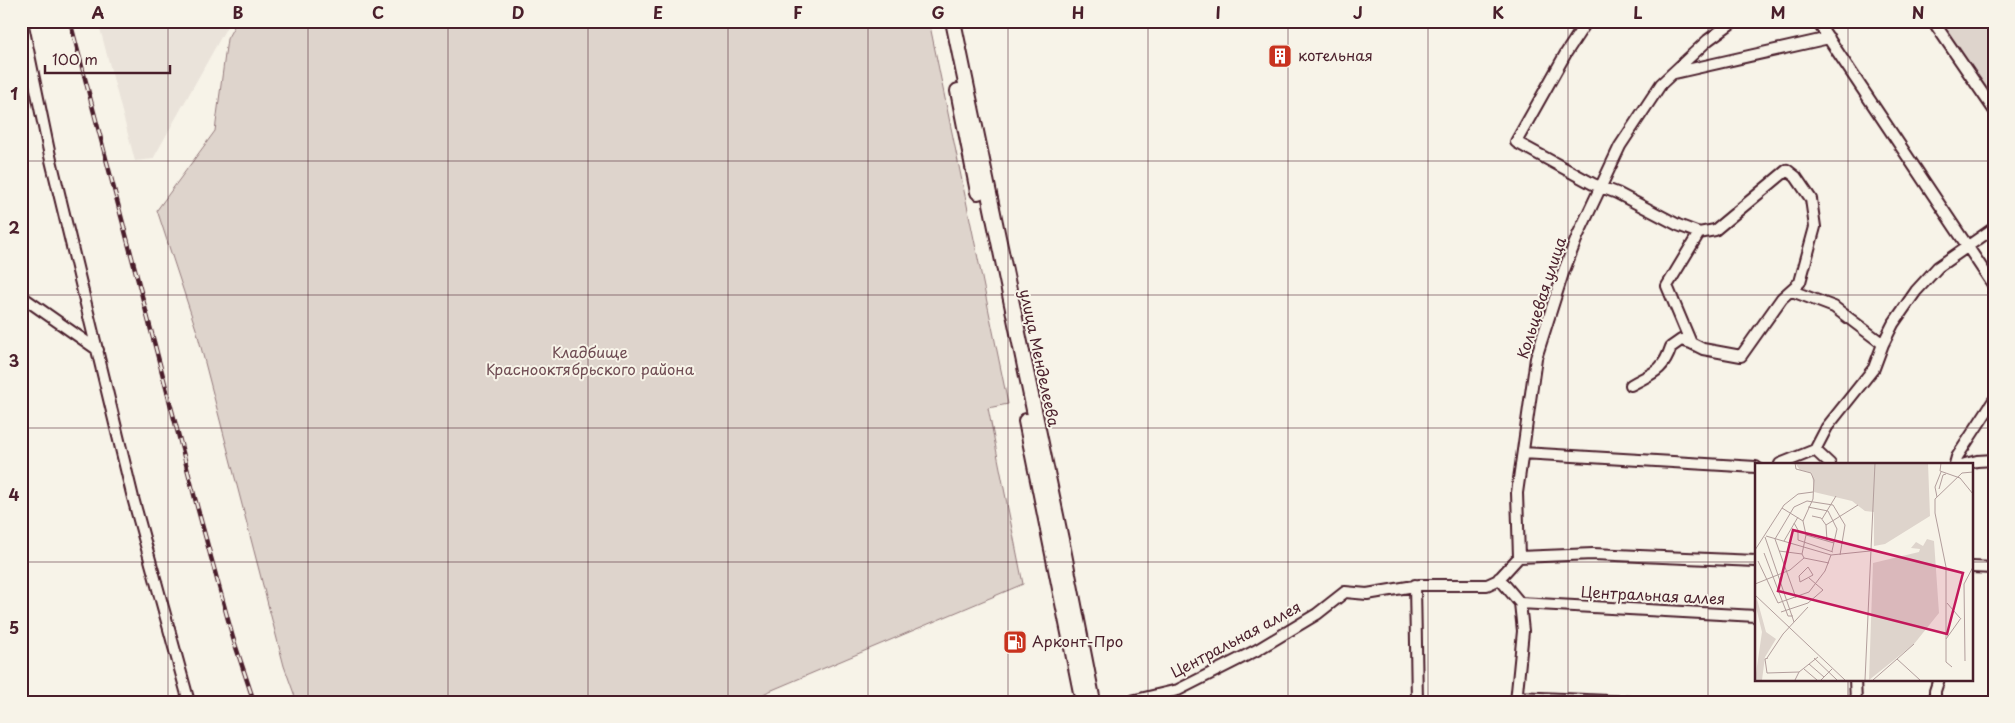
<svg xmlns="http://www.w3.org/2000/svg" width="2015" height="723" font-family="'Playpen Sans',sans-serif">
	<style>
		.built { fill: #eae3da }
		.green { fill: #ded4cc; stroke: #947a7c }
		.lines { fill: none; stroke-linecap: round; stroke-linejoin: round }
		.minor-casing { stroke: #4a1f2b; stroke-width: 14 }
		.highway-casing { stroke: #4a1f2b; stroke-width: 18 }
		.minor { stroke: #f7f3e8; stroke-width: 10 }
		.highway { stroke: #f7f3e8; stroke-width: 14 }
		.rail-casing { stroke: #4a1f2b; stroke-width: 4.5 }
		.rail { stroke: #f7f3e8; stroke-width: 2.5; stroke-dasharray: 8; stroke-linecap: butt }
		.grid { fill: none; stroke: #4a1f2b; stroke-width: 1; stroke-opacity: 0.55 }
		.labels { text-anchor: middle; stroke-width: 4; stroke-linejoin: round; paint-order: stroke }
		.poi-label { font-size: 15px; fill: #4a1f2b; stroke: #f7f3e8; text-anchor: start }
		.street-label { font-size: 15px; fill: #4a1f2b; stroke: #f7f3e8 }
		.park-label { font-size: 15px; fill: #6f4c53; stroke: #f7f3e8 }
		.inset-road { fill: none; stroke: #b29e9c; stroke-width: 1 }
		.view { fill: #c2185b; fill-opacity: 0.15; stroke: #c2185b; stroke-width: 2.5 }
		.inset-edge { fill: none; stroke: #4a1f2b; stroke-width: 2.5 }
		.neatline { fill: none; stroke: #4a1f2b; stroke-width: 2 }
		.grid-label { font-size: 16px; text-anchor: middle; font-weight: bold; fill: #4a1f2b }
	</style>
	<rect width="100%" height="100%" fill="#f7f3e8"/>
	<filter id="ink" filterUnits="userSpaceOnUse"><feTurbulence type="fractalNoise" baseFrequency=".02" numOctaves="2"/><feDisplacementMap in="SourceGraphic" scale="10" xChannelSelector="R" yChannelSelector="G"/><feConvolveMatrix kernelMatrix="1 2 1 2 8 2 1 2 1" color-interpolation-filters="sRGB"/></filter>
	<g filter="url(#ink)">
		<path class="built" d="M98,21H230L153,159L135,161Z"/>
		<path class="green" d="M237,21H929L1008,404L988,408L1023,584L765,693L752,702H297L284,666L197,332L157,210L215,131L227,39Z
			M1939,21H1994V102Z"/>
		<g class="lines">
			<g class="minor-casing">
				<path id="minor" d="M22,21L50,156L133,498L189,702
					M1587,21L1566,53L1516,142L1593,184L1617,193L1678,225L1699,233
					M1817,21L1994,286
					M1933,21L1994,110
					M1674,73L1829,38
					M1787,170L1796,177L1811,199L1815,227L1800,282L1782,298L1741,356L1703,349L1691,343L1667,286L1699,233L1715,230Z
					M1792,291L1834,307L1883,344
					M21,296L98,350
					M1631,385C1652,373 1663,372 1671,347L1681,340L1691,343
					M1815,450L1830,464
					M1523,453L1756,467
					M1780,464L1815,450L1827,427L1874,368L1883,344L1893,324L1916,291L1938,267L1994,228
					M1955,464L1957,457L1994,400
					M1965,464L1977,461L1994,460
					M1519,557L1517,493L1536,358L1563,273L1578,235L1620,146L1661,84L1708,40L1734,21
					M1971,567L1994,568
					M1499,578L1520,603L1756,616
					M1415,585L1417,702
					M1855,679L1856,702
					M1517,697L1631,702
					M1127,702L1178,690L1257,650L1317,614L1345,592L1367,594L1420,585H1487L1498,580L1519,557L1593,554L1756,561
					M1516,702L1523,631L1520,603
					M1935,702V691L1939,679"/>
			</g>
			<g class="highway-casing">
				<path id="highway" d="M953,21L1064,554L1093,702
					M958,91L978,192
					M1026,421L1083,702"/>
			</g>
			<use href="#minor" class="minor"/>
			<use href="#highway" class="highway"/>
			<g class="rail-casing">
				<path id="rail" d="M70,21L197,506L233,638L254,702"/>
			</g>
			<use href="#rail" class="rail"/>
		</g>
	</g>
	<path class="grid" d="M168,21V702M308,21V702M448,21V702M588,21V702M728,21V702M868,21V702M1008,21V702M1148,21V702M1288,21V702M1428,21V702M1568,21V702M1708,21V702M1848,21V464M21,161H1994M21,295H1994M21,428H1994M21,562H1756M1971,562H1994M1848,679V702"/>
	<defs>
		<g id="building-square" transform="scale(1.25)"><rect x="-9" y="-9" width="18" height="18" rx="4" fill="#c8321e" stroke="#f7f3e8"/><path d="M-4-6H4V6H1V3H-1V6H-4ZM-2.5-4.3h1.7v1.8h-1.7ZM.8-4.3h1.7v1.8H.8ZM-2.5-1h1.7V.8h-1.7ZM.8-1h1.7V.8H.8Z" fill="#fff"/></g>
		<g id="fuel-square" transform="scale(1.25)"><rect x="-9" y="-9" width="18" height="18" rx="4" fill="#c8321e" stroke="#f7f3e8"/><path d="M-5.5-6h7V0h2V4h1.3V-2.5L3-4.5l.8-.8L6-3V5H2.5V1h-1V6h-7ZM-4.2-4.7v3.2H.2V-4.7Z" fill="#fff"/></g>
	</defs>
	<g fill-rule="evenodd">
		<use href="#building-square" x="1280" y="56"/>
		<use href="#fuel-square" x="1015" y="642"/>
	</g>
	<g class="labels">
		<g class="poi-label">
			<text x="1298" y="61">котельная</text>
			<text x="1032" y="647">Арконт-Про</text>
		</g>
		<g class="street-label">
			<text transform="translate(1542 298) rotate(-72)" y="5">Кольцевая улица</text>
			<text transform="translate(1039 358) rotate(78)" y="5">улица Менделеева</text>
			<text transform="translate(1653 596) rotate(3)" y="5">Центральная аллея</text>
			<text transform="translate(1236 640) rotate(-28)" y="5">Центральная аллея</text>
		</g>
		<g class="park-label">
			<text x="590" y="358">Кладбище<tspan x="590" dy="17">Краснооктябрьского района</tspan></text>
		</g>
	</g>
	<g transform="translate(1755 463)">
		<rect width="218" height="218" fill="#f7f3e8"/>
		<path d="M40,0H173L175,53L130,81L119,83V49L110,48L97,38L59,29L57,10L45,7ZM172,76L179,78L184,150L159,181L114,217L118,100L164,89L165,86L156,85L161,79L168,83ZM2,136L11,169L21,176L10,194L7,217H0L7,169L0,140Z" fill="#ded4cc"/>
		<path class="inset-road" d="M40,0L41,6L56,10L59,17L58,36L48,58M186,0L185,8L205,15L218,31M184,26L188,12L191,11M182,34L180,24L186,9M53,44L73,48L82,66L77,88M27,45L48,58M57,53L66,55L71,62L103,42M67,56L81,33M48,58L51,72L79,80M39,60L43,67V77L78,89M71,62L72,78M11,73L76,92L115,88M10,74L39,159M29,78L43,54M0,87L29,42L43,31L58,29M24,88L47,91L49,95M9,90L33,153H38M47,91L51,72M3,98L23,140L54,129L70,108L76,92M53,104L58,112L45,119L44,113ZM0,121L35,107L49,95L74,100M0,132L90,217M41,135L20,76L39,44L52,38L78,42L90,62L85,92M192,140L205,155M26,149L53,140L68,127L54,115M191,176L206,155M12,195L28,171L53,144M13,195L10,196L12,210L44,209M59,195L82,217M142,196L159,181M210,198L209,121L218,104M54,201L69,214M197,204L191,199V104L180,50V36L207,10L218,9M49,206L62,217M40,217L44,209L63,194M66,217L77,206M110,217L120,0M118,217L142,196L165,217"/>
		<path class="view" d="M38,67L208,110L192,171L23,128Z"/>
		<rect width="218" height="218" class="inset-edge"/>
	</g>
	<rect width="2015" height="723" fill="none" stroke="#f7f3e8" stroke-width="55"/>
	<path d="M45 65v8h125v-8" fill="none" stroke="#4a1f2b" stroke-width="2.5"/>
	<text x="52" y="65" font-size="15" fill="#4a1f2b" stroke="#f7f3e8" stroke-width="4" paint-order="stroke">100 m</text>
	<rect x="28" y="28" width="1960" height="668" class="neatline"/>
	<g class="grid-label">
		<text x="98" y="19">A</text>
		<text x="238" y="19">B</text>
		<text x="378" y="19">C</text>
		<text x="518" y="19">D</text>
		<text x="658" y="19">E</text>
		<text x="798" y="19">F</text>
		<text x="938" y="19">G</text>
		<text x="1078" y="19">H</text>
		<text x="1218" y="19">I</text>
		<text x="1358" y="19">J</text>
		<text x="1498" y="19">K</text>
		<text x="1638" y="19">L</text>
		<text x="1778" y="19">M</text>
		<text x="1918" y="19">N</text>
		<text x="14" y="100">1</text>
		<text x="14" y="234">2</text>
		<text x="14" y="367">3</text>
		<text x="14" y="501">4</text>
		<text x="14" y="634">5</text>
	</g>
</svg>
